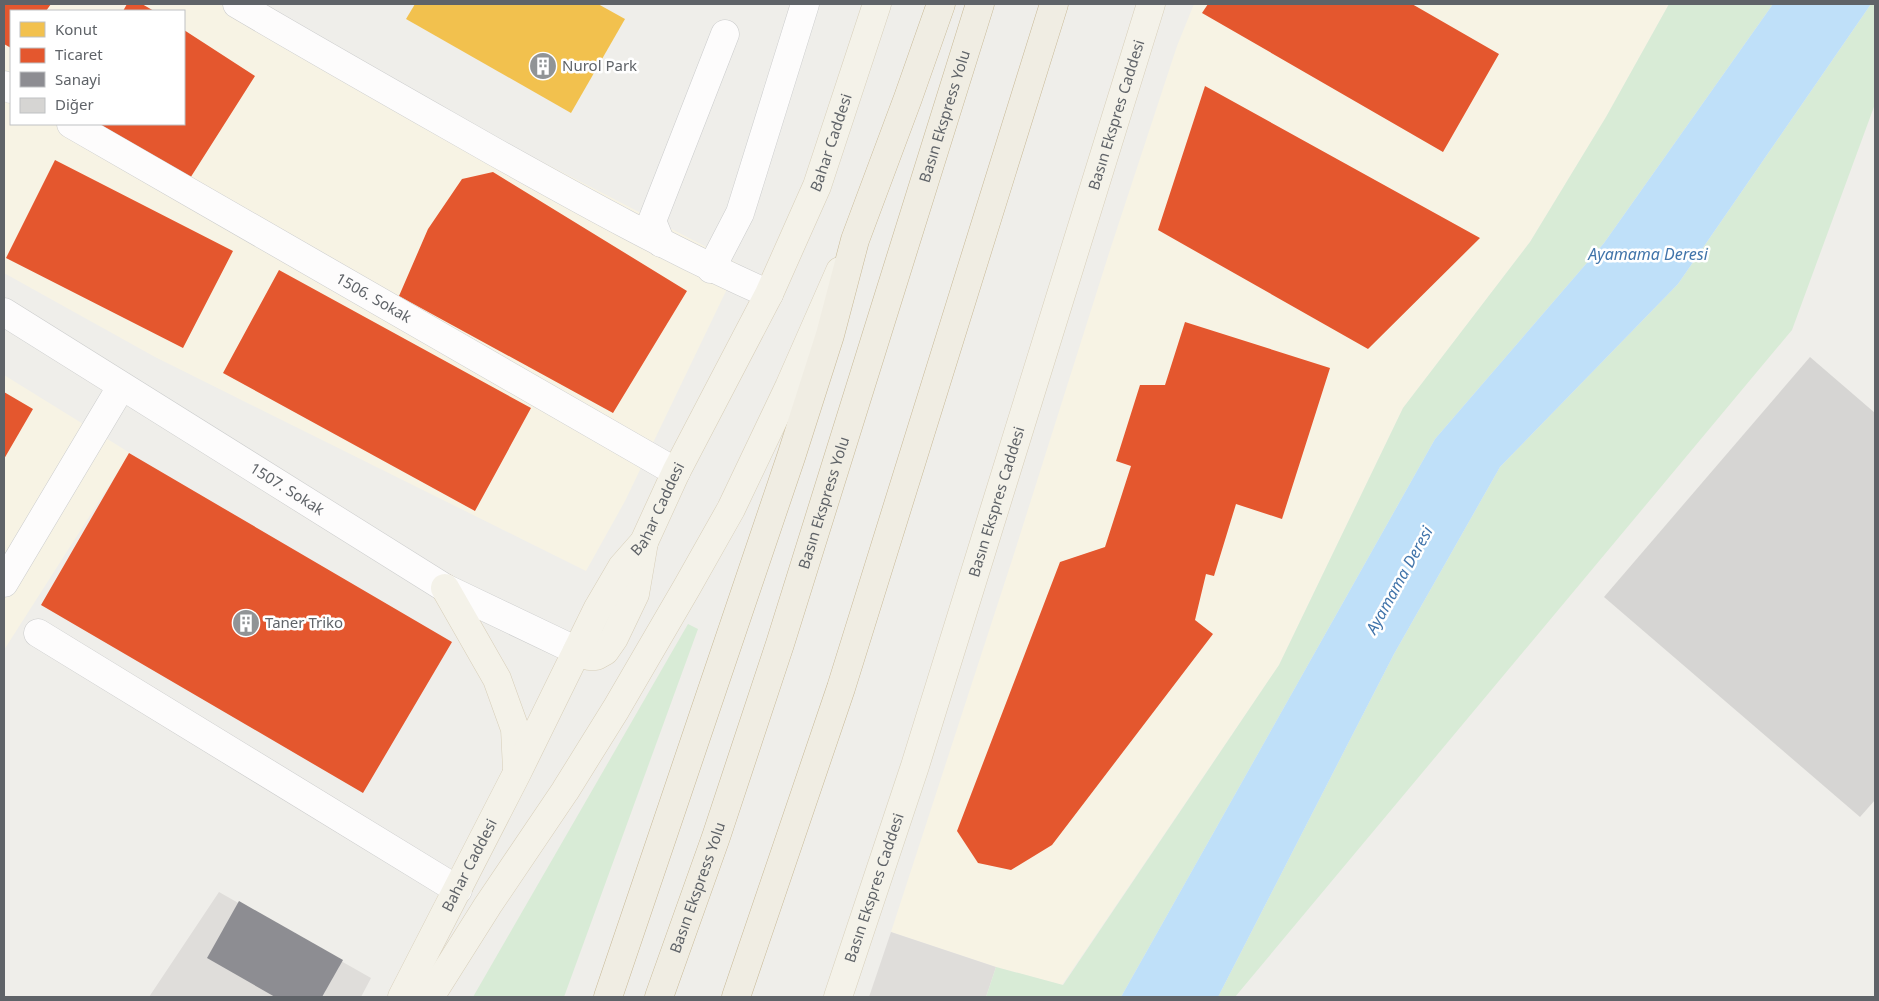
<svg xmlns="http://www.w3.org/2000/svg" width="1879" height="1001" font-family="'Noto Sans',sans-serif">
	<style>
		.commercial { fill: #f7f3e4; fill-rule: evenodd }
		.industrial { fill: #dfddda }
		.green { fill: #d8ebd6 }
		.water { fill: #bfe0f9 }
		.homes { fill: #f2c14e }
		.shops { fill: #e4572e }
		.industry { fill: #8d8d92 }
		.building { fill: #d6d5d3 }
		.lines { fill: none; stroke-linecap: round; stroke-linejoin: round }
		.minor-casing { stroke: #cbcccc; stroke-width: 29 }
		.major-casing { stroke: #d7ceb8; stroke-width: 29 }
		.highway-casing { stroke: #c8b996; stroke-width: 29 }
		.minor { stroke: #fdfcfc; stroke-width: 28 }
		.major { stroke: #f4f2e9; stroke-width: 28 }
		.highway { stroke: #f0ede3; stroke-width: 28 }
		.labels { text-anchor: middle; stroke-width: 5; stroke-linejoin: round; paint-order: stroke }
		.poi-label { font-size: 15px; fill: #5f6368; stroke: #fff; text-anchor: start }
		.street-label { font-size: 15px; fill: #5f6368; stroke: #fff }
		.water-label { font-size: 16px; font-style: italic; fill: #4174aa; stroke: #fff }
	</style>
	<rect width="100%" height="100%" fill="#efeeea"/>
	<path class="commercial" d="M4,4H239L739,264L625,501L586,571L155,357L4,273ZM11,11H184V124H11Z
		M1194,4H1669L1606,117L1530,242L1403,408L1279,665L1062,985L996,967L891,932L1013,557L1110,250L1177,46Z
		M4,375L130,453L4,650Z"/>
	<path class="industrial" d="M219,892L371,978L361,997H149Z
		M891,932L996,967L986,997H869Z"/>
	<path class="green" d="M1669,4H1773L1604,243L1435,439L1121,997H986L996,967L1063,985L1279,665L1403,408L1530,242L1606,117Z
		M1871,4H1875V104L1792,330L1235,997H1218L1394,654L1500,467L1678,284Z
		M688,624L698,629L564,997H473Z"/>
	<path class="water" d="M1773,4H1871L1678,284L1500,467L1394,654L1218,997H1121L1435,439L1604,243Z"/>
	<path class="homes" d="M415,4H598L625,19L571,113L406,19Z"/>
	<path class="shops" d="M4,4H51L46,11H11V48L4,44Z
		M127,4H142L154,11H123Z
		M1208,4H1412L1499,54L1443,152L1202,13Z
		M184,30L255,76L187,183L95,124H184Z
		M1205,86L1480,238L1368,349L1158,230Z
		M55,160L233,251L183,348L6,258Z
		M493,172L687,291L613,413L399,296L428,229L462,179Z
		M279,270L531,408L475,511L223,373Z
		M1185,322L1330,368L1282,519L1236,504L1214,576L1206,574L1195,620L1213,634L1052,845L1011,870L978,863L957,831L1060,562L1105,547L1131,466L1116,461L1140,385H1165Z
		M4,392L33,409L4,459Z
		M129,453L452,642L363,793L41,605Z"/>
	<path class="industry" d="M239,901L343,960L322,997H275L207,958Z"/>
	<path class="building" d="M1810,357L1875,413V800L1860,817L1604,597Z"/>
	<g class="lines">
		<g class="minor-casing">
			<g id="minor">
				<path d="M237,4C322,54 407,102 493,151C584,202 674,252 769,294"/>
				<path d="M4,85L11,89"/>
				<path id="s1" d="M71,124L676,472"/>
				<path d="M661,243L652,221L725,34"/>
				<path d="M711,269L740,213L805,4"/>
				<path id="s2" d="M4,312L445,588L577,651"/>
				<path d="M4,583L121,387"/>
				<path d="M38,633L458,890"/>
			</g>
		</g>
		<g class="major-casing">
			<g id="major">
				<path d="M445,588L497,679L515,729L517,769"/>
				<path d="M577,651L589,656H596L605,651L614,638L635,594L644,542"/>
				<path id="s3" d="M402,997L517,773L598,608L622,567L644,542L676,472L769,294L817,186L877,4"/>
				<path d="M430,997L488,905L565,791L616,709L687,587L731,509L789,387L840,271"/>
				<path id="s4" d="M838,997L915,766L1151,4"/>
			</g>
		</g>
		<g class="highway-casing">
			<g id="highway">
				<path d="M608,997L791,457L830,335L855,240L908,98L941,4"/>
				<path id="s5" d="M659,997L716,837L780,644L980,4"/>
				<path d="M736,997L841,688L1054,4"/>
			</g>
		</g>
		<use href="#minor" class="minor"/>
		<use href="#major" class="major"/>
		<use href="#highway" class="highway"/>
	</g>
	<defs>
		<g id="building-disc" transform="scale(1.4375)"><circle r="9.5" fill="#919496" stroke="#fff"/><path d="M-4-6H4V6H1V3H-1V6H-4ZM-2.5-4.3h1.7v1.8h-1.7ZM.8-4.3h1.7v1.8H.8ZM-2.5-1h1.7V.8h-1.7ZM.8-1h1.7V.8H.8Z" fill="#fff"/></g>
	</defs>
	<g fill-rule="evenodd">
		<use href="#building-disc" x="543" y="66"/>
		<use href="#building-disc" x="246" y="623"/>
	</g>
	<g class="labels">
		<g class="poi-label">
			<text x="562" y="71">Nurol Park</text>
			<text x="265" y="628">Taner Triko</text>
		</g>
		<g class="street-label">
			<text dy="5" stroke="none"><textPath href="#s4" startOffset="925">Basın Ekspres Caddesi</textPath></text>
			<text dy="5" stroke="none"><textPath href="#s5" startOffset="926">Basın Ekspress Yolu</textPath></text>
			<text dy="5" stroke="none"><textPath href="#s3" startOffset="958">Bahar Caddesi</textPath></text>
			<text dy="5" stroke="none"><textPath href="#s1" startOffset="349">1506. Sokak</textPath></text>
			<text dy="5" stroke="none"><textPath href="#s2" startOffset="334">1507. Sokak</textPath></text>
			<text dy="5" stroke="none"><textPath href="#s4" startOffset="520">Basın Ekspres Caddesi</textPath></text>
			<text dy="5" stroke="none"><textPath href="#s5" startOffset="521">Basın Ekspress Yolu</textPath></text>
			<text dy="5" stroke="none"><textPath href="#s3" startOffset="552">Bahar Caddesi</textPath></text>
			<text dy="5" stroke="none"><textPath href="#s3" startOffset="148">Bahar Caddesi</textPath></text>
			<text dy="5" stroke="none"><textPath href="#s5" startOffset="116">Basın Ekspress Yolu</textPath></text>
			<text dy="5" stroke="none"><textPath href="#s4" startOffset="115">Basın Ekspres Caddesi</textPath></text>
		</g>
		<g class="water-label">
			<text x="1648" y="260">Ayamama Deresi</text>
			<text transform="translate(1399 580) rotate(-61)" y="6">Ayamama Deresi</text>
		</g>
	</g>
	<rect width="1879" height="1001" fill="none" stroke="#5f6368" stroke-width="10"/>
	<rect x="10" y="10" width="175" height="115" fill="#ffffff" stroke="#bfc1c3"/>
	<rect x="20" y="22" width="25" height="15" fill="#f2c14e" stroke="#bfc1c3"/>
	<text x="55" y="35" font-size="15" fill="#5f6368">Konut</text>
	<rect x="20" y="48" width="25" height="15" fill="#e4572e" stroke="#bfc1c3"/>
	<text x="55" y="60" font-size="15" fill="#5f6368">Ticaret</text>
	<rect x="20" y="72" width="25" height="15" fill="#8d8d92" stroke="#bfc1c3"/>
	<text x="55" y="85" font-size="15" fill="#5f6368">Sanayi</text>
	<rect x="20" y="98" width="25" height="15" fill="#d6d5d3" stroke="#bfc1c3"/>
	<text x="55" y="110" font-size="15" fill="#5f6368">Diğer</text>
</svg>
